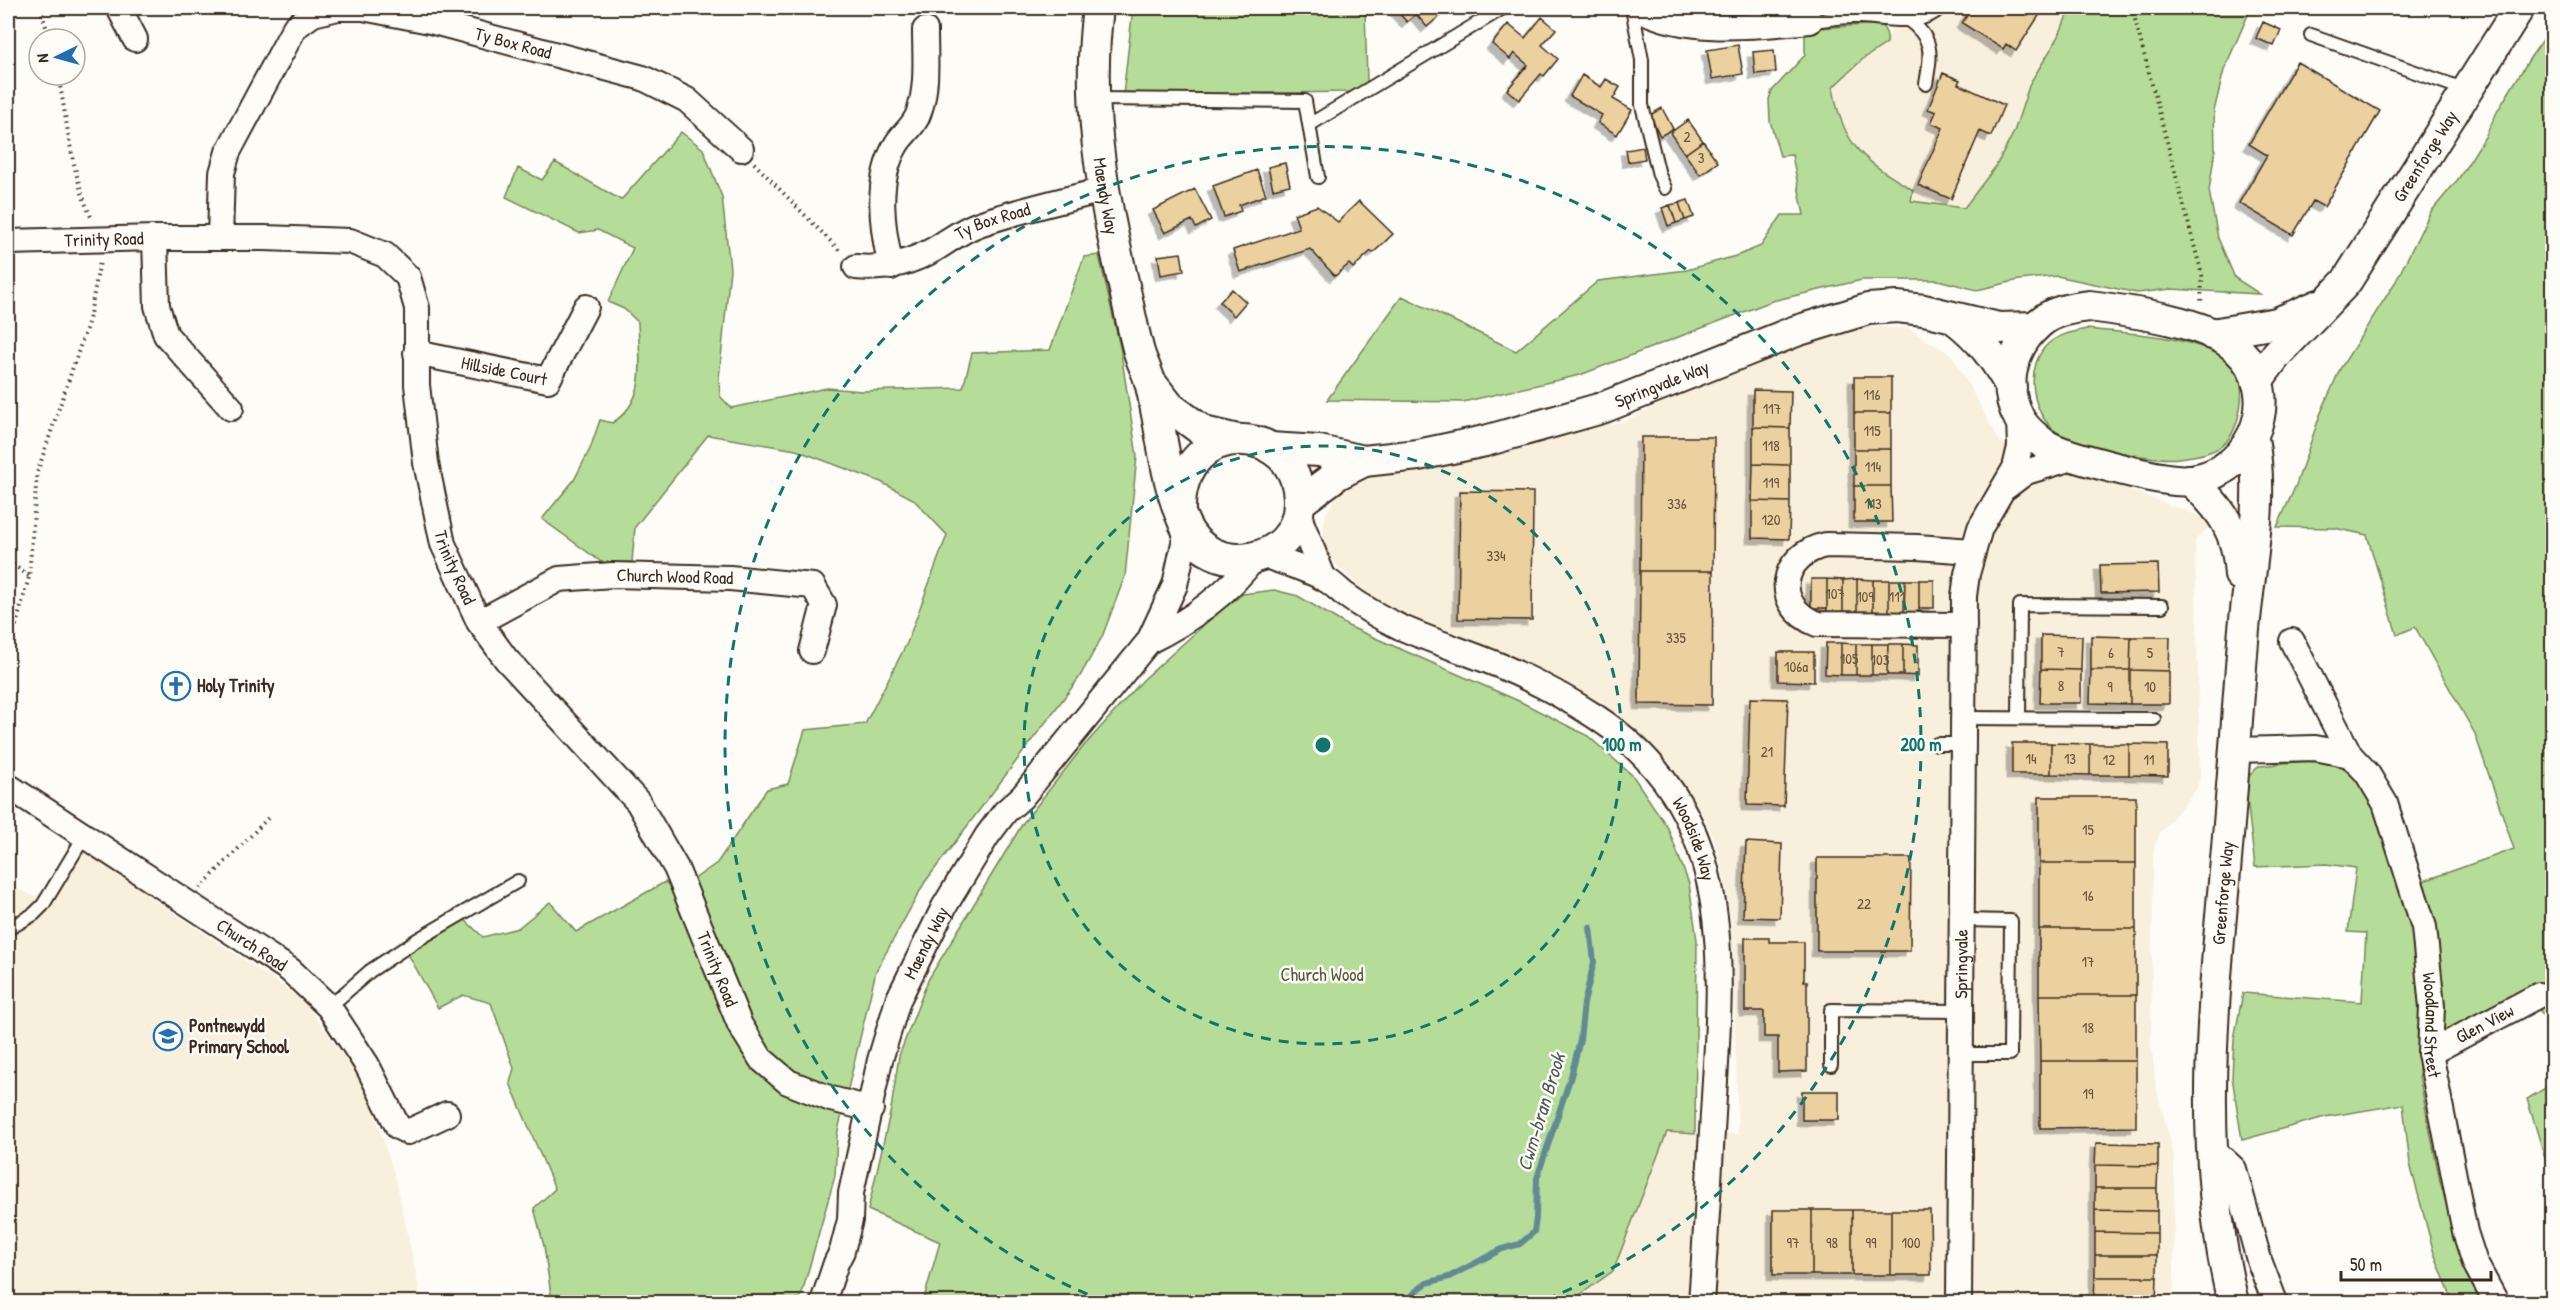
<svg xmlns="http://www.w3.org/2000/svg" width="2560" height="1310" font-family="'Patrick Hand',sans-serif">
	<style>
		.built { fill: #f8efdd }
		.green { fill: #b5dd99; stroke: #78845c; stroke-width: 1.5 }
		.lines { fill: none; stroke-linecap: round; stroke-linejoin: round }
		.stream { stroke: #648a92; stroke-width: 6 }
		.building { fill: #ebd1a0; stroke: #3b2a1e; stroke-width: 1.5; filter: url(#shadow) }
		.service-casing { stroke: #3b2a1e; stroke-width: 16 }
		.minor-casing { stroke: #3b2a1e; stroke-width: 28 }
		.tertiary-casing { stroke: #3b2a1e; stroke-width: 34 }
		.path { stroke: #3b2a1e; stroke-width: 4; stroke-dasharray: 1.5 4.5; stroke-linecap: butt }
		.service { stroke: #fdfcf7; stroke-width: 12 }
		.minor { stroke: #fdfcf7; stroke-width: 24 }
		.tertiary { stroke: #fdfcf7; stroke-width: 30 }
		.ring { fill: none; stroke: #0f766e; stroke-width: 3; stroke-dasharray: 10 8 }
		.labels { text-anchor: middle; stroke-width: 5; stroke-linejoin: round; paint-order: stroke }
		.number-label { font-size: 15px; fill: #67543e }
		.street-label { font-size: 18px; fill: #3b2a1e; stroke: #fdfcf7 }
		.poi-label { font-size: 18px; font-weight: bold; fill: #3b2a1e; stroke: #fdfcf7; text-anchor: start }
		.park-label { font-size: 18px; fill: #5a573d; stroke: #fdfcf7 }
		.water-label { font-size: 20px; font-style: italic; fill: #4f5a58; stroke: #fdfcf7 }
		.centre { fill: #0f766e; stroke: #fdfcf7; stroke-width: 3 }
		.ring-label { font-size: 18px; text-anchor: middle; font-weight: bold; fill: #0f766e; stroke: #fdfcf7; stroke-width: 5; stroke-linejoin: round; paint-order: stroke }
	</style>
	<defs>
		<filter id="shadow"><feDropShadow dx="-5.5" dy="5.5" stdDeviation="0" flood-color="#0004"/></filter>
	</defs>
	<rect width="100%" height="100%" fill="#fdfcf7"/>
	<filter id="ink" filterUnits="userSpaceOnUse"><feTurbulence type="fractalNoise" baseFrequency=".0167" numOctaves="2"/><feDisplacementMap in="SourceGraphic" scale="12" xChannelSelector="R" yChannelSelector="G"/><feConvolveMatrix kernelMatrix="1 2 1 2 8 2 1 2 1" color-interpolation-filters="sRGB"/></filter>
	<g filter="url(#ink)">
		<path class="built" d="M1916,8H2070L2058,38L2030,83L2014,132L1996,166L1964,208L1911,201L1912,190L1874,167L1853,145L1837,113L1833,87L1863,59L1887,43L1896,14Z
			M1847,326L1907,328L1952,355L2000,442L2215,522L2195,540L2200,778L2196,790L2159,834L2153,852L2151,1043L2156,1087L2174,1157V1302H1570L1613,1271L1667,1132L1738,1134L1732,924L1723,872L1717,847L1707,822L1672,765L1647,741L1597,703L1519,663L1439,632L1378,600L1361,588L1337,566L1325,548L1323,537L1325,515L1341,489L1362,477L1622,422L1769,353Z
			M78,842L153,899L303,1000L355,1072L371,1103L396,1180L422,1302H8V902L15,888L33,896L44,892Z"/>
		<path class="green" d="M1133,8H1365L1367,82L1356,91L1349,92L1123,95Z
			M2070,8H2251L2224,70L2214,111L2215,149L2209,191L2218,238L2235,278L2260,294L2171,289L2137,293L2057,276L2019,280L1977,290L1938,280H1862L1772,301L1580,375L1463,402L1327,400L1402,296L1516,351L1598,281L1687,270L1739,255L1761,246L1782,215H1804L1792,155L1780,156L1770,121L1769,99L1772,91L1805,55V29L1880,24C1886,30 1888,35 1887,43L1863,59L1833,87C1842,146 1864,161 1913,190L1911,201L1964,208L1996,166L2014,132L2030,83L2058,38Z
			M2552,27V1032L2529,991L2419,1043V1076L2440,1181L2457,1244L2490,1302H2453L2434,1253L2410,1164L2403,1104L2325,1117L2242,1140L2232,1077L2234,1039L2243,993L2362,1002L2366,933L2348,932L2356,868L2326,864L2255,867L2246,790L2248,777L2259,766C2283,764 2308,758 2332,764C2372,775 2393,852 2407,887L2514,849L2475,734L2415,627L2397,635L2367,535L2334,528L2277,527L2296,485L2320,415L2340,369L2396,281L2430,213L2459,178L2485,137L2498,110L2530,58Z
			M681,132L703,149L722,197L730,269L719,378L720,396L731,408L827,388L862,391L963,388L972,353L1050,350L1084,257L1099,255L1120,347L1137,456L1125,576L1102,637L1079,678L925,882L876,971L837,1135L835,1176L802,1293L797,1302H552L544,1246L534,1208L555,1189L510,1083L514,1068L491,1003L463,995L438,1008L408,954L424,941L464,919L483,937L518,928L550,902L576,932L665,882L672,888L694,879L717,863L767,789L788,784L805,730L865,724L907,643L947,535L913,499L881,482L796,450L708,435L635,527L632,562L604,564L542,519L574,480L590,449L600,420L612,423C649,400 639,360 638,322L624,309L608,302L633,248L598,230L579,233L506,197L518,168L542,180L555,162L621,200Z
			M2087,329C2132,334 2188,335 2228,359C2250,372 2242,426 2226,442C2215,454 2194,456 2179,458C2153,461 2072,446 2053,429C2030,409 2025,364 2049,343C2060,334 2073,332 2087,329Z
			M1274,590L1298,596L1348,626L1521,702L1588,736L1633,776L1668,828L1689,884L1697,940L1695,1134L1667,1132L1613,1271L1570,1302H923L940,1242L868,1210L891,1109L899,1056L928,980L1023,823L1083,747L1143,680L1216,614L1243,594Z
			M2552,1084V1180L2527,1099Z"/>
		<g class="lines">
			<path class="stream" d="M1407,1302L1416,1291L1427,1283L1449,1277L1502,1249L1520,1244L1534,1232L1536,1218L1537,1178L1571,1076L1580,1040L1584,1003L1594,962L1590,927"/>
		</g>
		<path class="building" d="M1398,8H1438L1443,13L1427,27L1416,14L1407,22L1395,9Z
			M1972,8H2044L2016,51L2006,44L2003,49L1962,23Z
			M1542,17L1556,29L1542,45L1558,59L1544,76L1541,74L1519,100L1507,90L1528,65L1514,53L1510,59L1492,44L1508,24L1525,38Z
			M2263,22L2281,30L2274,46L2256,38Z
			M1738,45L1743,74L1712,79L1707,50Z
			M1774,50L1776,72L1755,74L1753,52Z
			M2297,62L2380,111L2324,207L2313,201L2293,235L2239,203L2267,155L2249,144Z
			M1943,73L1960,80L1958,84L2004,105L1991,136L1980,131L1951,199L1918,185L1943,128L1931,123L1936,112L1928,109Z
			M1582,75L1601,87L1606,79L1620,87L1613,99L1632,110L1617,135L1598,123L1602,115L1570,96Z
			M1662,108L1673,129L1660,136L1650,115Z
			M1688,120L1703,141L1685,154L1670,133Z
			M1703,141L1718,162L1700,175L1685,154Z
			M1643,147L1645,159L1628,162L1626,150Z
			M1285,163L1290,185L1273,189L1268,167Z
			M1257,170L1266,195L1239,205L1241,211L1224,217L1213,186Z
			M1195,189L1211,220L1196,228L1192,220L1165,233L1153,210Z
			M1688,200L1694,217L1685,220L1679,203Z
			M1359,201L1393,234L1373,253L1371,251L1353,268L1349,264L1335,276L1310,249L1240,272L1233,250L1299,228L1294,214L1317,206L1338,222Z
			M1679,203L1685,220L1676,223L1670,205Z
			M1670,205L1676,223L1668,226L1662,208Z
			M1181,253L1184,271L1161,275L1158,256Z
			M1232,289L1246,302L1234,316L1220,302Z
			M1854,377H1891V413H1854Z
			M1753,390L1791,391L1790,428L1753,427Z
			M1854,413H1891V449H1854Z
			M1753,427L1790,428V465L1753,464Z
			M1641,437H1714L1713,571H1640Z
			M1854,449H1891V486H1854Z
			M1753,464L1790,465V502L1752,501Z
			M1854,486H1891L1892,522H1854Z
			M1460,491L1533,492L1532,620L1458,619Z
			M1752,501L1790,502L1789,539L1752,538Z
			M2158,564L2159,592L2101,593L2100,565Z
			M1640,571H1713L1712,705L1639,704Z
			M1811,579H1827V608H1811Z
			M1827,579L1843,580V614H1827Z
			M1857,579V614H1843V580Z
			M1857,579L1873,580V614H1857Z
			M1873,580H1889V614H1873Z
			M1889,580H1905L1904,614H1889Z
			M1905,580H1919V614H1904Z
			M1919,580H1934V608H1919Z
			M2041,635L2082,636L2081,670L2041,669Z
			M2091,636L2131,637L2130,670H2091Z
			M2131,637H2170L2169,671L2130,670Z
			M1826,643H1841V675L1825,674Z
			M1841,643L1856,644V675H1841Z
			M1856,644H1872V675H1856Z
			M1872,644H1888L1887,675H1872Z
			M1888,644H1903V675H1887Z
			M1903,644L1918,645V676L1903,675Z
			M1778,652H1814V682L1778,681Z
			M2041,669L2081,670V703H2040Z
			M2091,670H2130V704L2090,703Z
			M2130,670L2169,671V704H2130Z
			M1750,698L1788,699L1784,806L1747,805Z
			M2012,743H2051V774H2012Z
			M2051,743L2090,744V775L2051,774Z
			M2090,744H2129V775H2090Z
			M2129,744L2168,745V776L2129,775Z
			M2039,797H2136V863H2039Z
			M1746,842L1782,844L1780,918L1743,917Z
			M1817,858H1911L1910,951H1817Z
			M2039,863H2136V929H2039Z
			M2039,929H2136V995H2039Z
			M1745,938H1769V942H1804V981H1807V1071L1778,1072V1037H1764V1011H1745Z
			M2039,995H2136V1061H2040Z
			M2040,1061H2136V1127L2040,1128Z
			M1802,1091H1839V1120H1802Z
			M2096,1143L2158,1144V1166L2095,1165Z
			M2095,1165L2158,1166L2157,1188H2095Z
			M2095,1188H2157V1211L2095,1210Z
			M1773,1210H1812V1275H1773Z
			M1812,1210H1852V1275H1812Z
			M1852,1210H1891V1275H1852Z
			M1891,1210H1930L1931,1275H1891Z
			M2095,1210L2157,1211V1233L2095,1232Z
			M2095,1232L2157,1233V1255H2095Z
			M2095,1255H2157V1277H2095Z
			M2095,1277H2157L2156,1300L2094,1299Z"/>
		<g class="lines">
			<g class="service-casing">
				<path id="service" d="M1632,8L1642,60V105L1659,175L1665,188
					M1907,19C1935,39 1931,54 1926,84
					M1810,21C1824,20 1839,17 1853,17C1880,16 1920,29 1940,8
					M2311,35L2466,90
					M1095,99L1305,101L1318,177
					M1309,125L1503,8
					M1963,718L2154,719
					M2019,718L2020,605L2162,606
					M1937,744H1963
					M8,929L34,914L43,905L85,835
					M329,1007L370,971L417,940L518,881
					M1961,1054H2010L2011,921L1962,920
					M1831,1065V1010L1961,1011"/>
			</g>
			<g class="minor-casing">
				<g id="minor">
					<path d="M119,8L135,39"/>
					<path d="M1638,8C1684,35 1759,26 1810,21"/>
					<path d="M155,238L157,306L166,335L231,408"/>
					<path id="s1" d="M220,238L222,173L228,152L295,27L313,14L338,8H363L430,21L643,78L687,100L741,149"/>
					<path id="s2" d="M8,242L155,238H264L350,241L385,255L408,277L417,308V385L426,463L443,544L479,622L506,659L638,802L676,868L740,1025L761,1059L788,1082L831,1099L871,1109"/>
					<path id="s3" d="M856,267C885,270 910,263 935,249C950,240 962,230 979,224C1019,210 1062,201 1103,190"/>
					<path d="M891,267C882,228 875,181 896,145C902,134 915,126 919,112C928,86 925,57 925,30"/>
					<path id="s4" d="M416,353L548,380L586,307"/>
					<path d="M2006,487L2026,472L2075,457"/>
					<path d="M1298,514L1324,579"/>
					<path id="s5" d="M1264,555C1283,563 1306,568 1325,579C1332,583 1338,589 1344,594C1362,607 1381,618 1400,627C1434,642 1470,653 1503,667C1535,681 1567,698 1596,717C1734,808 1723,952 1714,1097C1710,1166 1706,1234 1701,1302"/>
					<path id="s6" d="M479,622L559,579L612,575L730,578L813,586L824,605L812,651"/>
					<path d="M1964,625L1817,624C1771,606 1780,554 1826,545L1917,547L1972,551"/>
					<path d="M1149,641C1187,623 1230,592 1254,558"/>
					<path d="M2292,641L2350,755"/>
					<path id="s7" d="M2235,750L2315,748L2350,755L2367,773L2385,803L2424,927L2432,1007L2430,1053L2465,1232L2475,1263L2496,1302"/>
					<path id="s8" d="M8,786L290,970L329,1007L367,1065L398,1127L408,1132L447,1114"/>
					<path id="s9" d="M2430,1053L2539,995"/>
					<path d="M2211,1148L2234,1169L2259,1260L2275,1302"/>
					<path id="s10" d="M823,1302L836,1263L842,1251L850,1220L851,1193L880,1060L898,1000L944,907L987,836L1005,812L1022,797L1149,641L1175,585L1187,529"/>
					<path id="s11" d="M1959,1302L1964,596L1967,574L1980,528L2015,468L2020,447L2019,419"/>
				</g>
			</g>
			<g class="tertiary-casing">
				<g id="tertiary">
					<path id="s12" d="M1098,8C1086,100 1101,187 1122,277C1128,302 1132,327 1139,352C1142,362 1147,371 1150,382C1162,428 1164,478 1184,523C1209,581 1299,565 1299,502C1299,421 1181,415 1180,508"/>
					<path d="M2089,306C2128,311 2206,321 2236,348C2291,397 2246,487 2175,480C2152,478 2061,456 2044,444C2035,437 2024,428 2019,418C2000,383 2014,340 2046,318C2059,310 2074,308 2089,306Z"/>
					<path d="M1955,319C1980,338 1996,360 2011,387"/>
					<path d="M2212,334L2277,323L2319,305"/>
					<path id="s13" d="M2257,381L2277,354L2346,282L2519,8"/>
					<path d="M1151,383L1170,407L1204,432L1234,439"/>
					<path id="s14" d="M1270,448L1319,451L1364,461L1418,455L1485,441L1602,408L1796,331L1868,309L1897,307L1924,310L1999,328L2035,327"/>
					<path d="M2190,480C2222,509 2238,531 2240,575"/>
					<path d="M1299,503L1338,474L1364,461"/>
					<path id="s15" d="M2233,1302C2198,1161 2212,1015 2225,871C2232,794 2237,717 2243,641C2248,574 2265,506 2253,438"/>
				</g>
			</g>
			<path class="path" d="M40,8L50,39
				M2132,8L2202,275L2201,305
				M58,75C68,124 71,174 92,219
				M754,163L841,252
				M8,561L29,576
				M8,635L16,625L29,577L37,473L89,320L100,261
				M200,888L270,816"/>
			<use href="#service" class="service"/>
			<use href="#minor" class="minor"/>
			<use href="#tertiary" class="tertiary"/>
		</g>
	</g>
	<g class="ring">
		<circle cx="1323" cy="745" r="299"/>
		<path d="M1104 1301A598 598 0 1 1 1542 1301"/>
	</g>
	<defs>
		<g id="church-ring" transform="scale(1.5)"><circle r="9.5" fill="#fdfcf7" stroke="#1f6fb2" stroke-width="1.5"/><path d="M-1.2-6h2.4v3.5h3.3v2.4h-3.3V6h-2.4V-.1h-3.3v-2.4h3.3Z" fill="#1f6fb2"/></g>
		<g id="school-ring" transform="scale(1.5)"><circle r="9.5" fill="#fdfcf7" stroke="#1f6fb2" stroke-width="1.5"/><path d="M0-5L7-2L0 1L-7-2ZM-4 1L0 2.5L4 1V4Q0 6-4 4Z" fill="#1f6fb2"/></g>
	</defs>
	<g fill-rule="evenodd">
		<use href="#church-ring" x="176" y="686"/>
		<use href="#school-ring" x="168" y="1036"/>
	</g>
	<g class="labels">
		<g class="number-label">
			<text x="1687" y="142">2</text>
			<text x="1701" y="163">3</text>
			<text x="1872" y="400">116</text>
			<text x="1772" y="414">117</text>
			<text x="1872" y="436">115</text>
			<text x="1771" y="451">118</text>
			<text x="1873" y="472">114</text>
			<text x="1771" y="488">119</text>
			<text x="1677" y="509">336</text>
			<text x="1873" y="509">113</text>
			<text x="1771" y="525">120</text>
			<text x="1496" y="561">334</text>
			<text x="1835" y="599">107</text>
			<text x="1865" y="602">109</text>
			<text x="1897" y="602">111</text>
			<text x="1676" y="643">335</text>
			<text x="2061" y="657">7</text>
			<text x="2111" y="658">6</text>
			<text x="2150" y="658">5</text>
			<text x="1849" y="664">105</text>
			<text x="1880" y="665">103</text>
			<text x="1796" y="672">106a</text>
			<text x="2061" y="691">8</text>
			<text x="2110" y="692">9</text>
			<text x="2150" y="692">10</text>
			<text x="1767" y="757">21</text>
			<text x="2031" y="764">14</text>
			<text x="2070" y="764">13</text>
			<text x="2109" y="765">12</text>
			<text x="2149" y="765">11</text>
			<text x="2088" y="835">15</text>
			<text x="2088" y="901">16</text>
			<text x="1864" y="909">22</text>
			<text x="2088" y="967">17</text>
			<text x="2088" y="1033">18</text>
			<text x="2088" y="1099">19</text>
			<text x="1793" y="1248">97</text>
			<text x="1832" y="1248">98</text>
			<text x="1871" y="1248">99</text>
			<text x="1911" y="1248">100</text>
		</g>
		<g class="street-label">
			<text dy="6" stroke="none"><textPath href="#s1" startOffset="456">Ty Box Road</textPath></text>
			<text dy="6" stroke="none"><textPath href="#s13" startOffset="282">Greenforge Way</textPath></text>
			<text dy="6" stroke="none"><textPath href="#s12" startOffset="189">Maendy Way</textPath></text>
			<text dy="6" stroke="none"><textPath href="#s3" startOffset="147">Ty Box Road</textPath></text>
			<text dy="6" stroke="none"><textPath href="#s2" startOffset="96">Trinity Road</textPath></text>
			<text dy="6" stroke="none"><textPath href="#s4" startOffset="90">Hillside Court</textPath></text>
			<text dy="6" stroke="none"><textPath href="#s14" startOffset="404">Springvale Way</textPath></text>
			<text dy="6" stroke="none"><textPath href="#s2" startOffset="708">Trinity Road</textPath></text>
			<text dy="6" stroke="none"><textPath href="#s6" startOffset="207">Church Wood Road</textPath></text>
			<text dy="6" stroke="none"><textPath href="#s5" startOffset="531">Woodside Way</textPath></text>
			<text dy="6" stroke="none"><textPath href="#s15" startOffset="411">Greenforge Way</textPath></text>
			<text dy="6" stroke="none"><textPath href="#s10" startOffset="376">Maendy Way</textPath></text>
			<text dy="6" stroke="none"><textPath href="#s8" startOffset="291">Church Road</textPath></text>
			<text dy="6" stroke="none"><textPath href="#s11" startOffset="338">Springvale</textPath></text>
			<text dy="6" stroke="none"><textPath href="#s2" startOffset="1194">Trinity Road</textPath></text>
			<text dy="6" stroke="none"><textPath href="#s7" startOffset="404">Woodland Street</textPath></text>
			<text dy="6" stroke="none"><textPath href="#s9" startOffset="62">Glen View</textPath></text>
		</g>
		<g class="poi-label">
			<text x="197" y="692">Holy Trinity</text>
			<text x="189" y="1032">Pontnewydd<tspan x="189" dy="21">Primary School</tspan></text>
		</g>
		<g class="park-label">
			<text x="1322" y="981">Church Wood</text>
		</g>
		<g class="water-label">
			<text transform="translate(1541 1112) rotate(-73)" y="7">Cwm-bran Brook</text>
		</g>
	</g>
	<circle cx="1323" cy="745" r="9" class="centre"/>
	<g class="ring-label">
		<text x="1622" y="751">100 m</text>
		<text x="1921" y="751">200 m</text>
	</g>
	<rect width="2560" height="1310" fill="none" stroke="#fdfcf7" stroke-width="30"/>
	<rect x="15" y="15" width="2530" height="1280" fill="none" stroke="#3b2a1e" stroke-width="2" filter="url(#ink)"/>
	<g transform="translate(57 57) rotate(265)"><circle r="28" fill="#fdfcf7" stroke="#afa8a0" stroke-width="1.5"/>
	<path d="M0-4.5L10 22L0 15L-10 22Z" fill="#1f6fb2"/>
	<text y="-9" font-size="16" font-weight="bold" text-anchor="middle" fill="#3b2a1e">N</text>
	</g>
	<path d="M2341 1271v9h150v-9" fill="none" stroke="#3b2a1e" stroke-width="3"/>
	<text x="2350" y="1271" font-size="18" fill="#3b2a1e" stroke="#fdfcf7" stroke-width="4.5" paint-order="stroke">50 m</text>
</svg>
